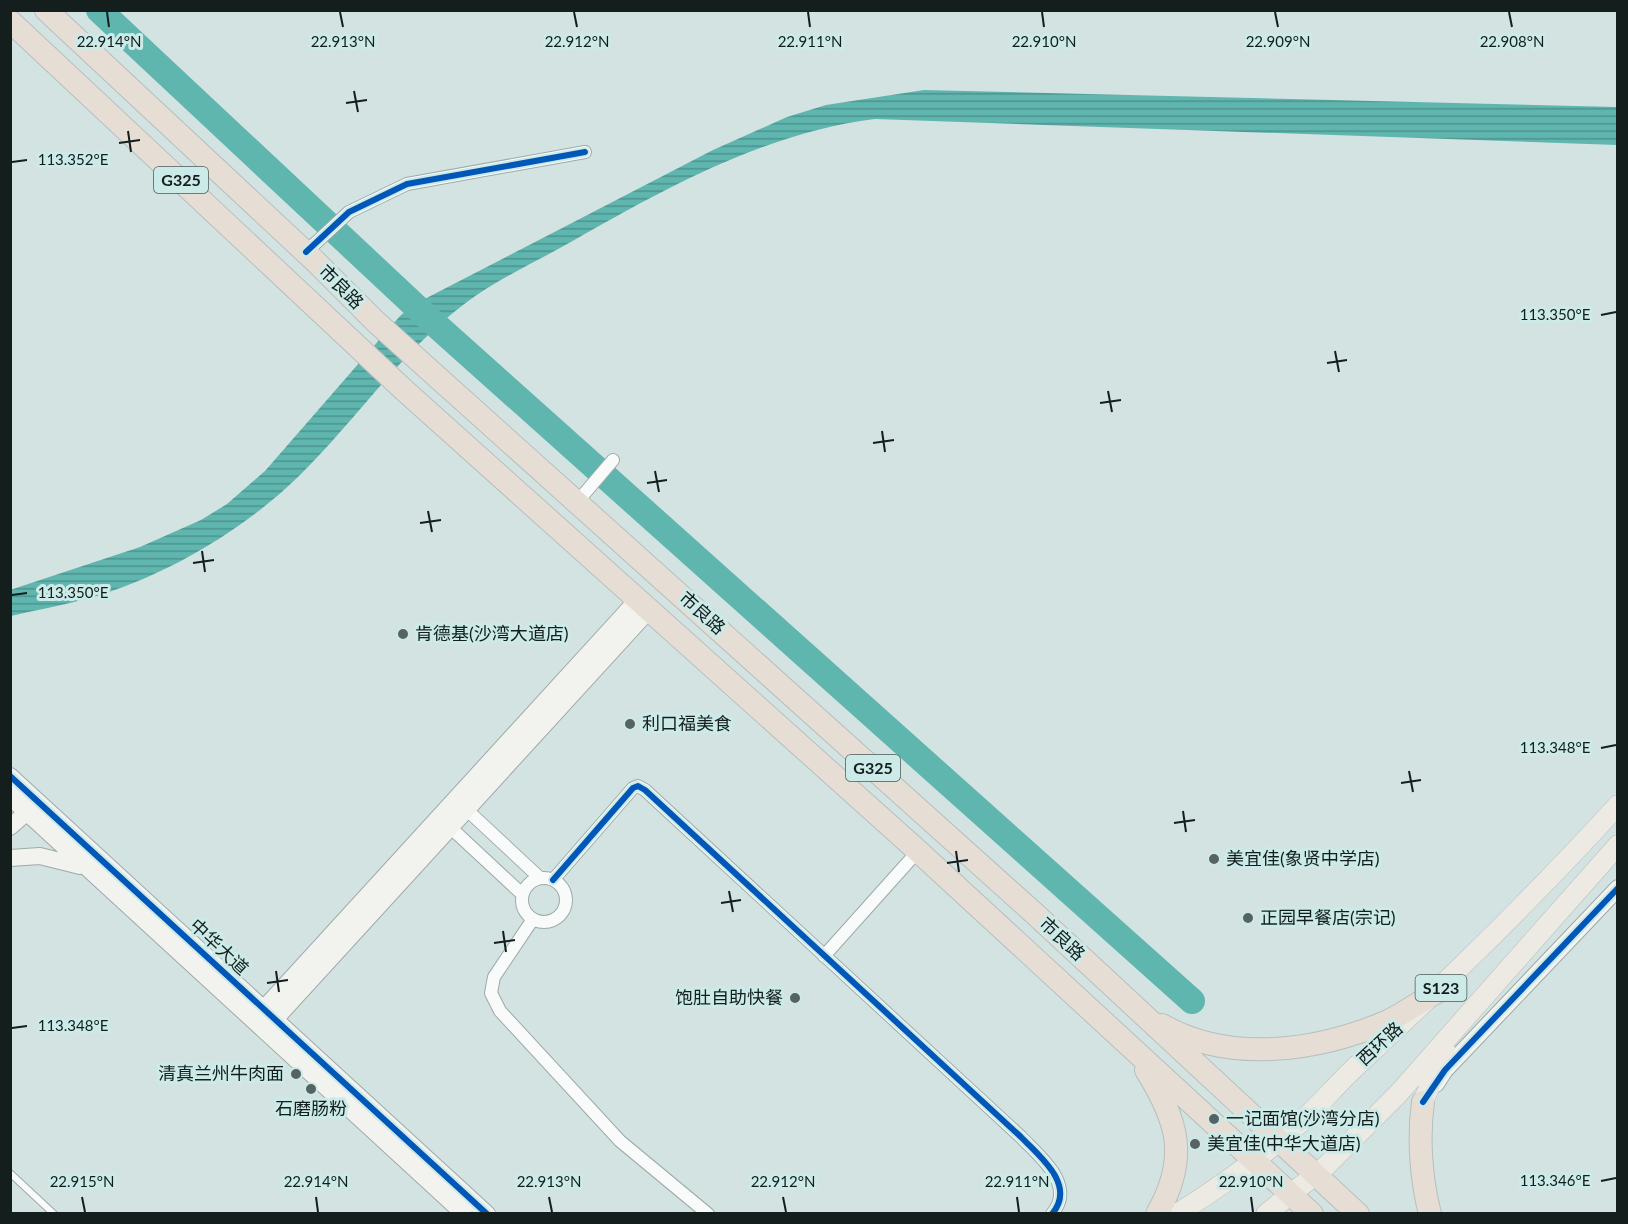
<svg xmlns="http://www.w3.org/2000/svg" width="1628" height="1224" font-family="Lato,'Noto Sans SC',sans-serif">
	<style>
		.water { fill: url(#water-rules) }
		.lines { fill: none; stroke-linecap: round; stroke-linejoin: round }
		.river { stroke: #5fb6af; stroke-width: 26 }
		.lane-casing { stroke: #9daaa8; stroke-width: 8 }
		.street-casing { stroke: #9daaa8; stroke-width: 14 }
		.secondary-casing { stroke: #9daaa8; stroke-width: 18 }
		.primary-casing { stroke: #b7bfbf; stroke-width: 21 }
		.highway-casing { stroke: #b7bfbf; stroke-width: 24 }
		.lane { stroke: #f8fbfa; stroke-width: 6 }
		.street { stroke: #f8fbfa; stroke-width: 12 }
		.secondary { stroke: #f2f2ef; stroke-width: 16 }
		.primary { stroke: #edeae4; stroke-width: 20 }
		.highway { stroke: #e6ded4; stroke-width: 22 }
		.cycleway-casing { stroke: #cceae7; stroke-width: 10 }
		.cycleway { stroke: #0057b8; stroke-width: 6 }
		.ticks { fill: none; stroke: #131e1d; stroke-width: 2 }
		.poi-dot { fill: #566362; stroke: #cceae7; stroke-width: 2 }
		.labels { text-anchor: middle; stroke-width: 6; stroke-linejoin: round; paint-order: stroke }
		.shield { fill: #cceae7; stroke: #4a5b5a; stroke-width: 1.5 }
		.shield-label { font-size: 16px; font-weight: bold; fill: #131e1d }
		.street-label { font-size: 18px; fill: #131e1d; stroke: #cceae7 }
		.poi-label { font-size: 18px; fill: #131e1d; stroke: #cceae7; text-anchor: start }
		.ticks-label { font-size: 15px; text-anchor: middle; fill: #131e1d; stroke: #cceae7; stroke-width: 6; stroke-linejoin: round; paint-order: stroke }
	</style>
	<defs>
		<pattern id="water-rules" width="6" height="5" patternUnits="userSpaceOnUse" patternTransform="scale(1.5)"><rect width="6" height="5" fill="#5fb6af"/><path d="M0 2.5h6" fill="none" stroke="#4d938e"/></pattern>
	</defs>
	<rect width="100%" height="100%" fill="#d3e3e1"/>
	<path class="water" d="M924,90L1617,107V145L875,119C764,133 666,188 569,243C534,263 495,280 463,305C401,352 356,420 300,475C246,528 173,572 100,595C71,604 40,609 11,616L10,590L140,547L201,520L227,504L265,471L400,316L413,305L713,150L787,117L826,105Z"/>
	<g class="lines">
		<path class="river" d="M99,10L427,317L1192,1001"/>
		<g class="lane-casing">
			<path id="lane" d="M10,1173L54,1214"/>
		</g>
		<g class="street-casing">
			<path id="street" d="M306,252L349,212L407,184L585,152
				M578,501L613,460
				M467,810L540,878
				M451,828L522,894
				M522 900a22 22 0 1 1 44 0a22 22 0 1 1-44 0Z
				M553,880L633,788L638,786L645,790L1021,1137C1039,1156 1077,1185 1052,1214
				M533,919L494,977L491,993L500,1011L620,1141L708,1214
				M824,956L918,851"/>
		</g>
		<g class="secondary-casing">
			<path id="secondary" d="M10,776L487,1214
				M10,797L464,1214
				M10,827L34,806
				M10,858L40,856L80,866
				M257,1016L639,598
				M269,1026L651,608
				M1436,1084L1445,1070L1618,888"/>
		</g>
		<g class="primary-casing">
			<path id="primary" d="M1423,1102L1445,1050
				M1177,1214C1217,1189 1256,1161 1292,1130C1317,1109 1338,1082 1363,1060C1451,978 1537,894 1618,805
				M1266,1214L1325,1167L1398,1094L1618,845"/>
		</g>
		<g class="highway-casing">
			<path id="highway" d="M46,10L316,262L376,322L1035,914L1358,1214
				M10,21L404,390L918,851L1312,1214
				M1162,1025C1230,1064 1319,1051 1388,1021C1405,1013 1422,1000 1439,991
				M1146,1070C1178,1121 1189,1158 1157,1214
				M1423,1102C1418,1138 1421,1179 1430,1214"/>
		</g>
		<use href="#lane" class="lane"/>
		<use href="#street" class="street"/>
		<use href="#secondary" class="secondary"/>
		<use href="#primary" class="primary"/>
		<use href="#highway" class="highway"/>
		<g class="cycleway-casing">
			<path id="cycleway" d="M306,252L349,212L407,184L585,152
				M10,776L487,1214
				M553,880L633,788L638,786L645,790L1021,1137C1039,1156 1077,1185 1052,1214
				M1423,1102L1445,1070L1618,888"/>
		</g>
		<use href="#cycleway" class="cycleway"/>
	</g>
	<path class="ticks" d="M107,12L109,27M340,12L343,27M574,12L577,27M808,12L810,27M1042,12L1044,27M1275,12L1278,27M1509,12L1512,27M354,91L358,112M346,103L367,100M128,131L131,152M119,143L140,140M12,162L27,160M1601,315L1616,312M1335,351L1339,372M1327,363L1347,360M1108,391L1112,412M1100,403L1121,400M882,431L885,452M873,443L894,440M655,471L659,492M647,483L667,480M428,511L432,532M420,523L441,520M202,551L205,572M193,563L214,560M12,595L27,593M1601,748L1616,745M1409,771L1413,792M1401,783L1421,780M1183,811L1186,832M1174,823L1195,820M956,851L959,872M947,863L968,860M729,891L733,912M721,903L741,900M503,931L506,952M494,943L515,940M276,971L279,992M267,983L288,980M12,1028L27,1026M1601,1181L1616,1178M82,1197L85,1212M316,1197L318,1212M549,1197L552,1212M783,1197L786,1212M1017,1197L1019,1212M1251,1197L1253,1212"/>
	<g class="poi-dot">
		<circle cx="403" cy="634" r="6"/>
		<circle cx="630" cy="724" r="6"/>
		<circle cx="1214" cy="859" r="6"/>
		<circle cx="1248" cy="918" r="6"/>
		<circle cx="795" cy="998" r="6"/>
		<circle cx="296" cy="1074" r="6"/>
		<circle cx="311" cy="1089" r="6"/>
		<circle cx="1214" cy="1119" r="6"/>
		<circle cx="1195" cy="1144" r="6"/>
	</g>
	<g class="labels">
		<g class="shield">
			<rect x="154" y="167" width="54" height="26" rx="4.5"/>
			<rect x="846" y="755" width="54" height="26" rx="4.5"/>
			<rect x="1415.5" y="975" width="51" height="26" rx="4.5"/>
		</g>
		<g class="shield-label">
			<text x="181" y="186">G325</text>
			<text x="873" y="774">G325</text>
			<text x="1441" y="994">S123</text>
		</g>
		<g class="street-label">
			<text transform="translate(341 287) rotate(45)" y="6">市良路</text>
			<text transform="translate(702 613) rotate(42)" y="6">市良路</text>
			<text transform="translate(1062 939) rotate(43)" y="6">市良路</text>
			<text transform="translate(219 947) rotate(43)" y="6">中华大道</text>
			<text transform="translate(1380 1044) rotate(-43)" y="6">西环路</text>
		</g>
		<g class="poi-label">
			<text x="415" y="640">肯德基(沙湾大道店)</text>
			<text x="642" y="730">利口福美食</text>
			<text x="1226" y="865">美宜佳(象贤中学店)</text>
			<text x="1260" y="924">正园早餐店(宗记)</text>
			<text x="783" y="1004" text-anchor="end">饱肚自助快餐</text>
			<text x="284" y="1080" text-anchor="end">清真兰州牛肉面</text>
			<text x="311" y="1115" text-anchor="middle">石磨肠粉</text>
			<text x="1226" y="1125">一记面馆(沙湾分店)</text>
			<text x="1207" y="1150">美宜佳(中华大道店)</text>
		</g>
	</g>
	<g class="ticks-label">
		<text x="109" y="47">22.914°N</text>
		<text x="343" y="47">22.913°N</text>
		<text x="577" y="47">22.912°N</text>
		<text x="810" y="47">22.911°N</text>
		<text x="1044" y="47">22.910°N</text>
		<text x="1278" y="47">22.909°N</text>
		<text x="1512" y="47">22.908°N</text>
		<text x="73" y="165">113.352°E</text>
		<text x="1555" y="320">113.350°E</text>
		<text x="73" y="598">113.350°E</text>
		<text x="1555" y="753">113.348°E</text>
		<text x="73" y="1031">113.348°E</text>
		<text x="1555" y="1186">113.346°E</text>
		<text x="82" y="1187">22.915°N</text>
		<text x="316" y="1187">22.914°N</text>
		<text x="549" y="1187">22.913°N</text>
		<text x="783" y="1187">22.912°N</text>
		<text x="1017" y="1187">22.911°N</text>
		<text x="1251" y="1187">22.910°N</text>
	</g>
	<rect width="1628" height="1224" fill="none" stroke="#131e1d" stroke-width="24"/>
</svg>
